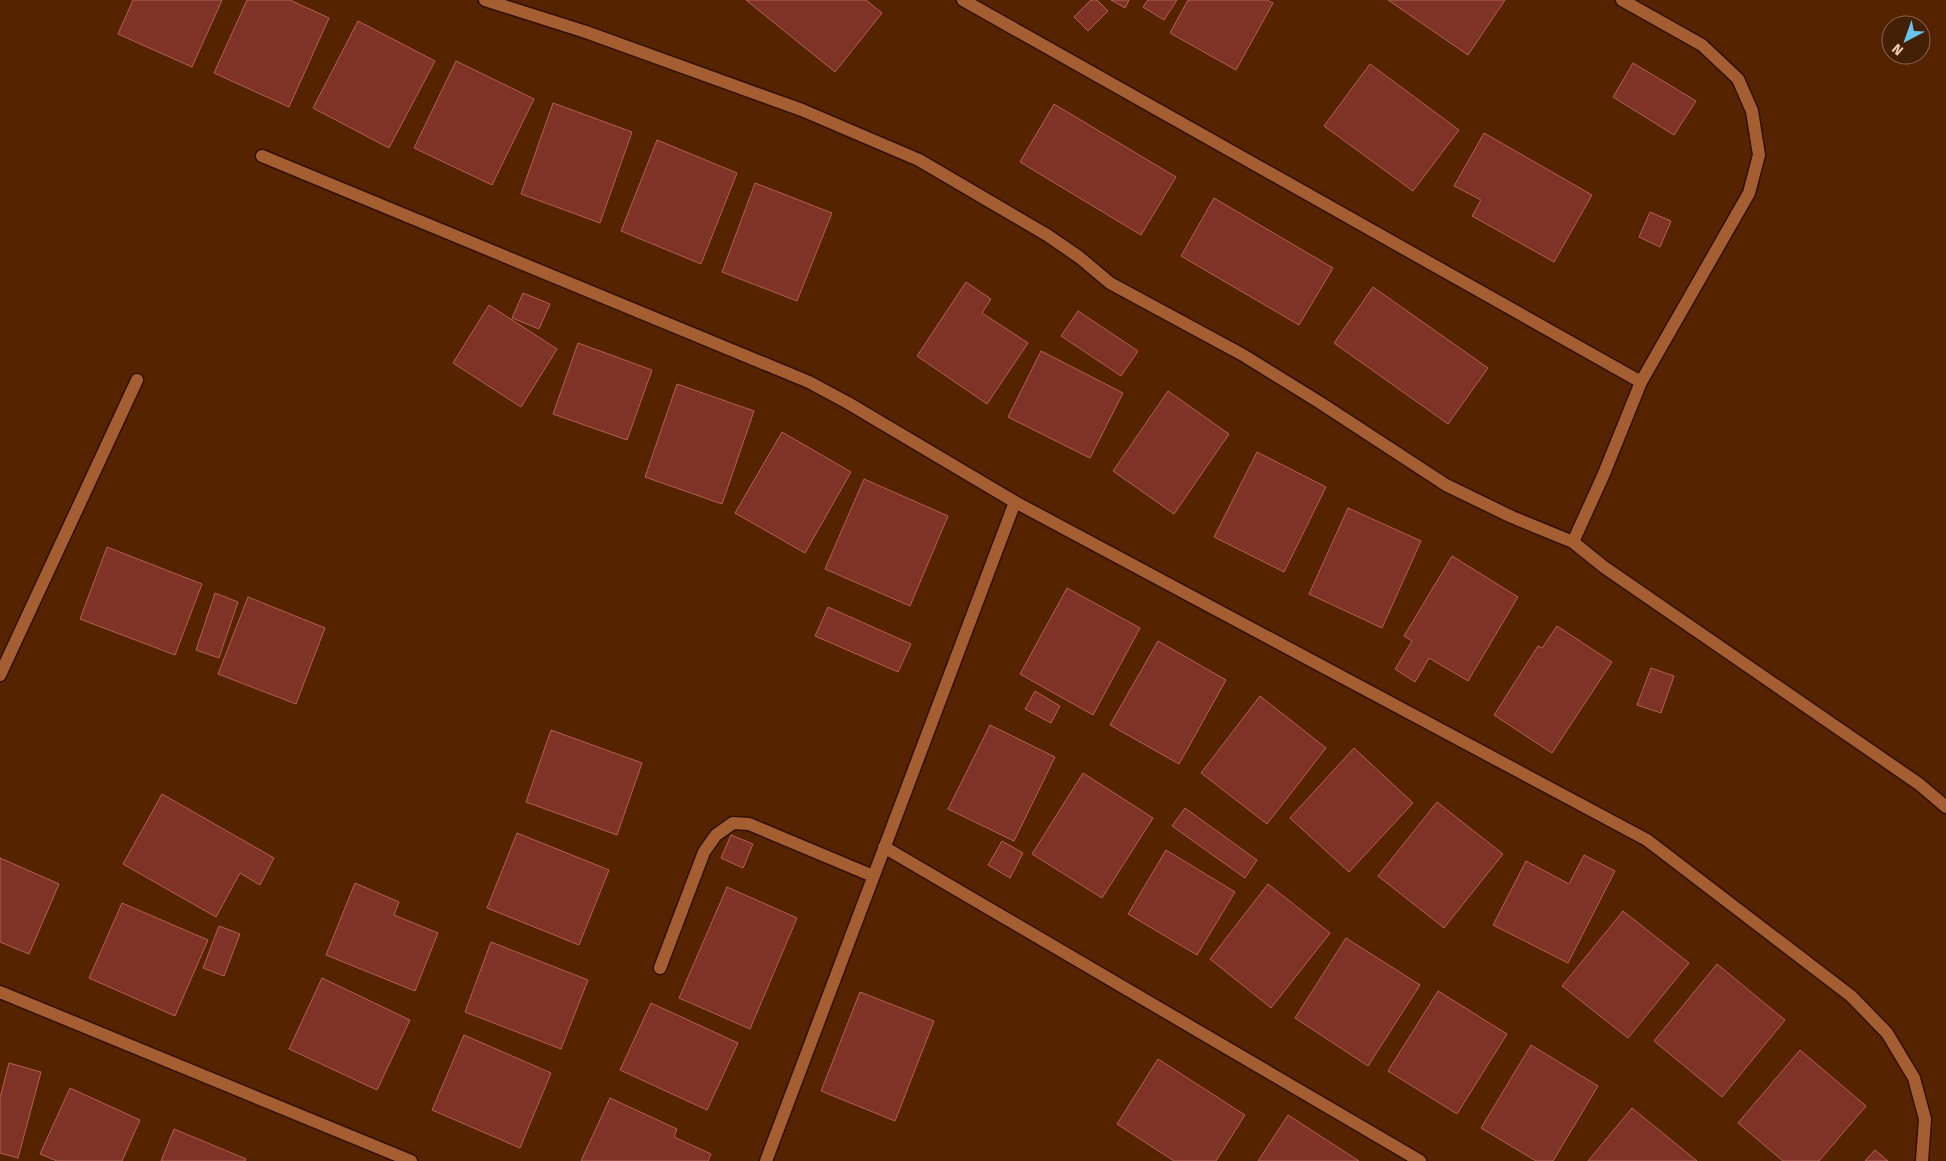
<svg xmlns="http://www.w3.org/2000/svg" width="1946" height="1161" font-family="'Fira Sans',sans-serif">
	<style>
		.building { fill: #7f3226; stroke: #b36153 }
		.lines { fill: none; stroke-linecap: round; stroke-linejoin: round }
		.lane-casing { stroke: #321000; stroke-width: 15 }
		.street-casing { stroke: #321000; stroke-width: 15 }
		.lane { stroke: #a55e31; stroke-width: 12 }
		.street { stroke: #a55e31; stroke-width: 12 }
	</style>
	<rect width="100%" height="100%" fill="#562300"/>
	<path class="building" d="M133,0H222L192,67L118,34Z
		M247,0H290L329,18L289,107L214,73Z
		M746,0H866L882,13L835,72Z
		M1091,0H1097L1108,11L1088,31L1074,17Z
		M1111,0H1129L1125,8Z
		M1148,0H1177L1164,20L1143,7Z
		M1188,0H1267L1273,3L1236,70L1170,33Z
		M1388,0H1505L1468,55Z
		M358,21L435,61L389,148L313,108Z
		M456,61L534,99L492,185L414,148Z
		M1633,63L1696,101L1674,135L1613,97Z
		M1370,64L1459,130L1413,191L1324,126Z
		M553,103L632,132L600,223L521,194Z
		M1054,104L1176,177L1141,235L1020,162Z
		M1484,133L1592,195L1554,262L1472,216L1481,200L1454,186Z
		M657,140L737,173L701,264L621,231Z
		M755,183L832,213L797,301L722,272Z
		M1214,198L1333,268L1299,325L1181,256Z
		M1650,212L1671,221L1660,247L1639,237Z
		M966,282L991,299L982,313L1028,343L987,404L917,356Z
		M1373,287L1488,368L1448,424L1334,343Z
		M523,293L550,304L539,329L512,318Z
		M489,305L557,349L521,407L453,363Z
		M1078,311L1138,351L1121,376L1061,336Z
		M578,343L652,370L627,440L553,414Z
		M1041,351L1123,393L1090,458L1008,417Z
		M677,384L754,411L722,504L645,477Z
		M1168,391L1229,434L1174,514L1113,471Z
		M782,432L851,472L805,553L735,513Z
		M1257,452L1326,487L1284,572L1214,537Z
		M864,479L948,516L910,606L825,569Z
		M1348,508L1421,541L1382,628L1309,594Z
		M107,547L202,584L175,655L80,619Z
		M1452,556L1518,597L1468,681L1429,658L1415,682L1395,669L1412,641L1404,636Z
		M1067,588L1140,628L1093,715L1020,674Z
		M215,593L238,602L219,658L196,650Z
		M248,597L325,628L296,704L218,674Z
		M828,607L911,644L898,672L815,636Z
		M1557,626L1612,662L1552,753L1494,715L1538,646L1542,648Z
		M1158,641L1226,680L1179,764L1110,725Z
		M1651,668L1674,676L1661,713L1637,705Z
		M1035,691L1060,706L1051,723L1025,709Z
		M1260,696L1326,748L1267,824L1201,773Z
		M990,725L1055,757L1014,841L948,809Z
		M551,730L642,763L617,835L526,802Z
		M1354,748L1413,803L1349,872L1290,818Z
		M1083,773L1153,818L1102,898L1032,854Z
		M162,794L274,858L260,885L240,873L216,917L123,864Z
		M1437,802L1503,854L1444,928L1378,876Z
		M1185,808L1257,860L1245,878L1172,826Z
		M517,833L609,870L579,945L487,908Z
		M731,835L753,844L743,868L721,858Z
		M1002,841L1023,853L1010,878L988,865Z
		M1166,850L1235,892L1197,955L1128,914Z
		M1584,855L1615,871L1568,963L1493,925L1526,861L1569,884Z
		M0,858L59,884L29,954L0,942Z
		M355,883L399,902L394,915L438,933L415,991L326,955Z
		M1268,884L1330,933L1271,1008L1210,959Z
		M727,887L797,918L750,1029L679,998Z
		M122,903L208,940L175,1016L89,978Z
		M1623,911L1689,963L1628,1038L1562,986Z
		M219,926L240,934L224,976L203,968Z
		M1346,938L1420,985L1368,1066L1295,1018Z
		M491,942L588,980L561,1049L465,1012Z
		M1717,964L1785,1020L1722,1097L1654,1041Z
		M322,978L410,1020L377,1090L289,1049Z
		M1438,991L1507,1034L1457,1114L1388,1071Z
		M860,992L934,1021L895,1121L821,1091Z
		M651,1003L738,1043L707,1110L620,1070Z
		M464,1035L551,1073L520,1148L432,1110Z
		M1531,1045L1598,1086L1553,1161H1536L1481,1128Z
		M1800,1050L1866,1106L1819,1161H1783L1738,1123Z
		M1158,1059L1245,1115L1216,1161H1174L1117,1124Z
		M9,1063L41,1072L18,1158L0,1153V1098Z
		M70,1088L140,1120L122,1161H57L40,1154Z
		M610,1098L677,1129L674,1137L711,1154L708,1161H581Z
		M1632,1108L1697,1161H1588Z
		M1288,1115L1359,1161H1258Z
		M174,1129L246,1159L245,1161H161Z
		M1875,1150L1888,1161H1865Z"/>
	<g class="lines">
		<g class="lane-casing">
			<path id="lane" d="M660,968L704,852L716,835L733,823L749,824L873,876"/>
		</g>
		<g class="street-casing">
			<path id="street" d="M485,0L586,32L802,110L919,160L1047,235L1079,257L1110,283L1243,355L1319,402L1446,485L1512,517L1573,542L1604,567L1919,784L1946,807
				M963,0L1641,382
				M262,156L809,382L848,403L1015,502L1647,840L1851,996L1887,1033L1914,1078L1925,1119L1922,1161
				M1573,542L1603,476L1641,382L1749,193L1759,155L1752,111L1738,79L1702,45L1622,0
				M0,675L137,380
				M884,847L1420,1161
				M0,992L411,1161
				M766,1161L1015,502"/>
		</g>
		<use href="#lane" class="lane"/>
		<use href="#street" class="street"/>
	</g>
	<g transform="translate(1906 40) rotate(221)"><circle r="24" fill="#431f06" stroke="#88634a"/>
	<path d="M0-4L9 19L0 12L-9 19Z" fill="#67c4f0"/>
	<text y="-8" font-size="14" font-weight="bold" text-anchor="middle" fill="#f0c8b1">N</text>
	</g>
</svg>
